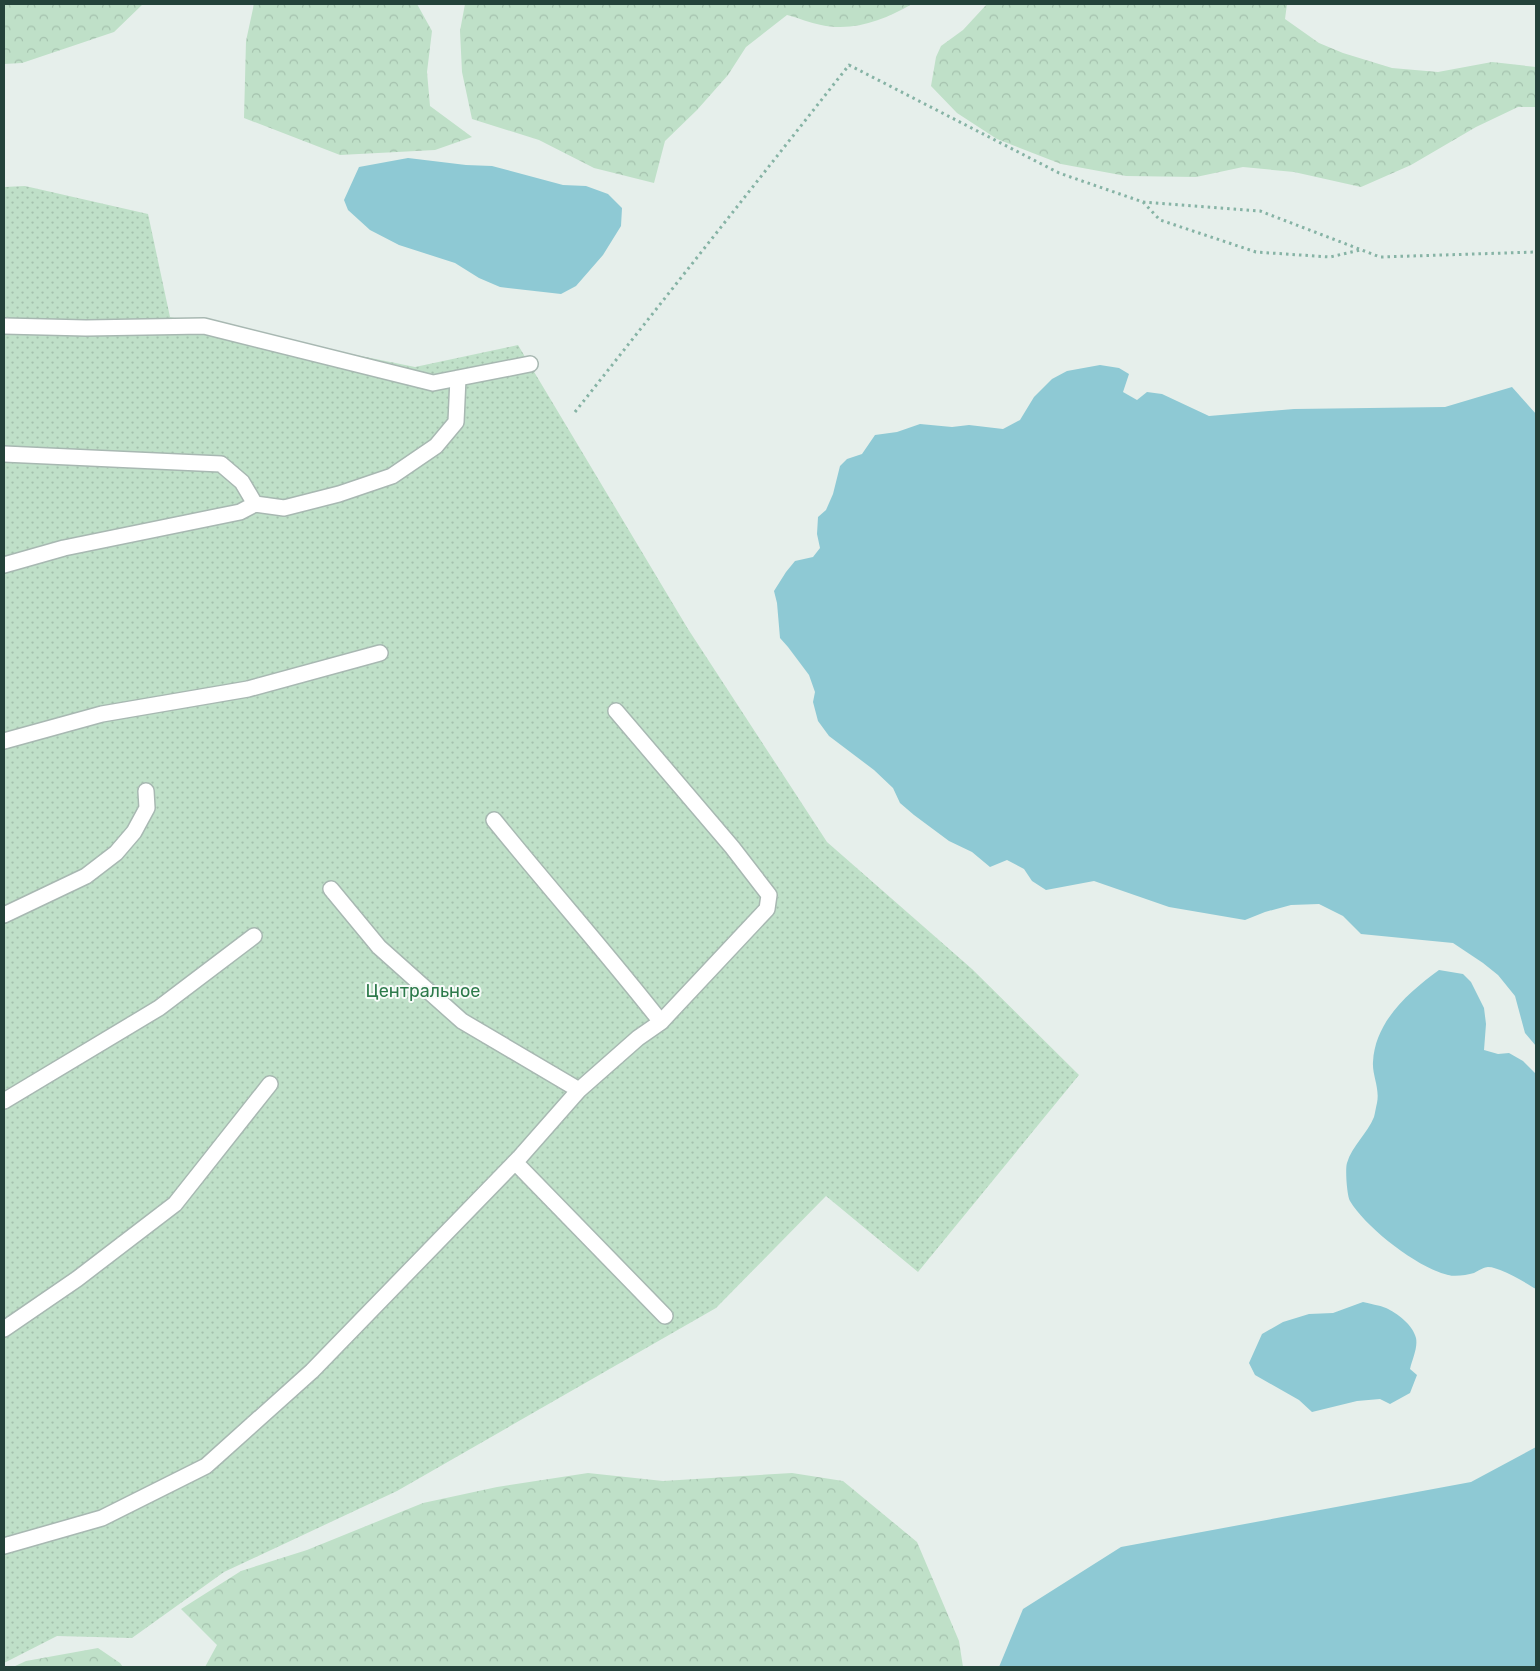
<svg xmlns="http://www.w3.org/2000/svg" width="1540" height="1671" font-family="Rubik,sans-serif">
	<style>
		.forest { fill: url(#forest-crowns) }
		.park { fill: url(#park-dots) }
		.water { fill: #8ec9d4 }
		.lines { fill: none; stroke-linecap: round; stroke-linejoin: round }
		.minor-casing { stroke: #a8b8b2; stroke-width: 18 }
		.path { stroke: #86b3a5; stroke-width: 3; stroke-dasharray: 2.5 4; stroke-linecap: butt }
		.minor { stroke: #fff; stroke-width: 15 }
		.labels { text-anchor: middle; stroke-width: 4; stroke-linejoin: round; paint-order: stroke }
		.park-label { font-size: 18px; fill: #2d7a4b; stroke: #f7fbf9 }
	</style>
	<defs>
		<pattern id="forest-crowns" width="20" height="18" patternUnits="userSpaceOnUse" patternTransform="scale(1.25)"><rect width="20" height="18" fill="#bfe0c8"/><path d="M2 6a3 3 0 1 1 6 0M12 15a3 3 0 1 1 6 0" fill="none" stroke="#a4c1ad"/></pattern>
		<pattern id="park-dots" width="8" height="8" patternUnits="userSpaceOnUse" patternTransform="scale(1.25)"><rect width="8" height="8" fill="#bfe0c8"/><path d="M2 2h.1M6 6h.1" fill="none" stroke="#a4c1ad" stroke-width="1.8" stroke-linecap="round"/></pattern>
	</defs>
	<rect width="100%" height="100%" fill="#e6efeb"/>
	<path class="forest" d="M4,4H143L114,32L22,63L4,64Z
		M254,4H417L432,31L427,72L430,106L472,137L435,150L340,155L244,118L246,41Z
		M465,4H912C884,20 854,32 821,25C810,23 799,18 787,15L746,47L728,75L697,110L665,141L654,183L594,168L539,140L472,119L462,72L460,31Z
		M987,4H1287L1285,19L1319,43L1343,53L1392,68L1438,72L1492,62L1536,67V107H1518L1476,127L1411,165L1361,187L1294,172L1243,167L1196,177L1126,176L1061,164L997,139L957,113L931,86L936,57L941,46L963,30Z
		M588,1473L663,1481L792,1473L843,1481L917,1542L959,1641L963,1667H205L217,1645L181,1609L241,1571L307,1550L423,1503L497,1487Z
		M98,1648L120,1663L123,1667H13L26,1661Z"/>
	<path class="park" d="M25,186L148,214L170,317L415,367L518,345L688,629L827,842L972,969L1079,1075L918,1272L826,1196L716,1308L397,1491L224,1572L132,1638L57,1636L4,1663V187Z"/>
	<path class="water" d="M408,158L466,165L492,166L563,185L586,186L608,194L622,208L621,226L603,255L576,286L561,294L500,287L479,278L455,263L399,245L370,230L348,210L344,200L359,167Z
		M1100,365L1119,368L1129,374L1123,392L1137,400L1147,392L1162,394L1209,416L1294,409L1445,407L1512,387L1536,414V1046L1525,1033L1515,996L1498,975L1483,963L1453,943L1361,934L1343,916L1319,904L1291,905L1265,912L1245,920L1169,907L1094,881L1046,890L1032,881L1024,869L1007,860L990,867L972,852L949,841L914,815L900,803L893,788L874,770L829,736L818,721L813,702L815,692L809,675L788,647L780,638L777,603L774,591L786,572L795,561L813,557L820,548L817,534L818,517L826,510L833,494L840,466L847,459L862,454L875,435L897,432L920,424L952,427L969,425L1003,429L1020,420L1034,397L1052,379L1067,371Z
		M1439,970L1463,974L1471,982L1484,1008L1486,1024L1484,1050L1498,1054L1509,1053L1523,1061L1536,1074V1289C1526,1283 1500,1267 1488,1267C1484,1267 1478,1271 1474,1273C1467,1275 1455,1277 1448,1275C1418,1268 1366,1228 1350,1201C1347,1196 1345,1169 1347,1163C1352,1146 1367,1134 1374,1117C1375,1113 1376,1107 1377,1103C1380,1088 1372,1075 1373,1062C1375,1021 1409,992 1439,970Z
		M1363,1302C1370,1304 1379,1305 1386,1308C1397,1313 1413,1325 1416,1338C1418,1348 1412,1360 1410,1369L1417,1375L1410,1393L1390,1404L1380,1399L1357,1401L1312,1412L1299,1400L1255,1375L1249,1363L1262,1334L1283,1322L1309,1314L1333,1313Z
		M1536,1447V1667H999L1023,1609L1121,1547L1471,1482Z"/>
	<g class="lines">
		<g class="minor-casing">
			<path id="minor" d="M4,326L86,328L204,326L433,383L530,364
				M4,454L221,464L242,482L255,504L284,508L339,494L392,476L436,446L456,422L458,378
				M4,565L64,548L240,512L255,504
				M4,741L102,714L248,689L380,653
				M494,820C549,888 607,953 661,1022
				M331,889L379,947L462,1021L579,1090
				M4,915L86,876L116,853L134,832L147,808L146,791
				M4,1101L159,1008L254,936
				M515,1162L665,1316
				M4,1329L77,1279L175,1204L270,1084
				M4,1546L102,1518L206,1466L312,1371L520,1157L579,1090L638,1038L661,1022L767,909L769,895L732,847L616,711"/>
		</g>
		<path class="path" d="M1143,202L1160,220L1256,252L1330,257L1360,250
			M575,412L849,65L1059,173L1143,202L1260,211L1380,257L1536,252"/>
		<use href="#minor" class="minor"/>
	</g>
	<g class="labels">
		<g class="park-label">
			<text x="423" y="997">Центральное</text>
		</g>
	</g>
	<rect width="1540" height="1671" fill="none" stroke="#24423a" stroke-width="10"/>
</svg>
